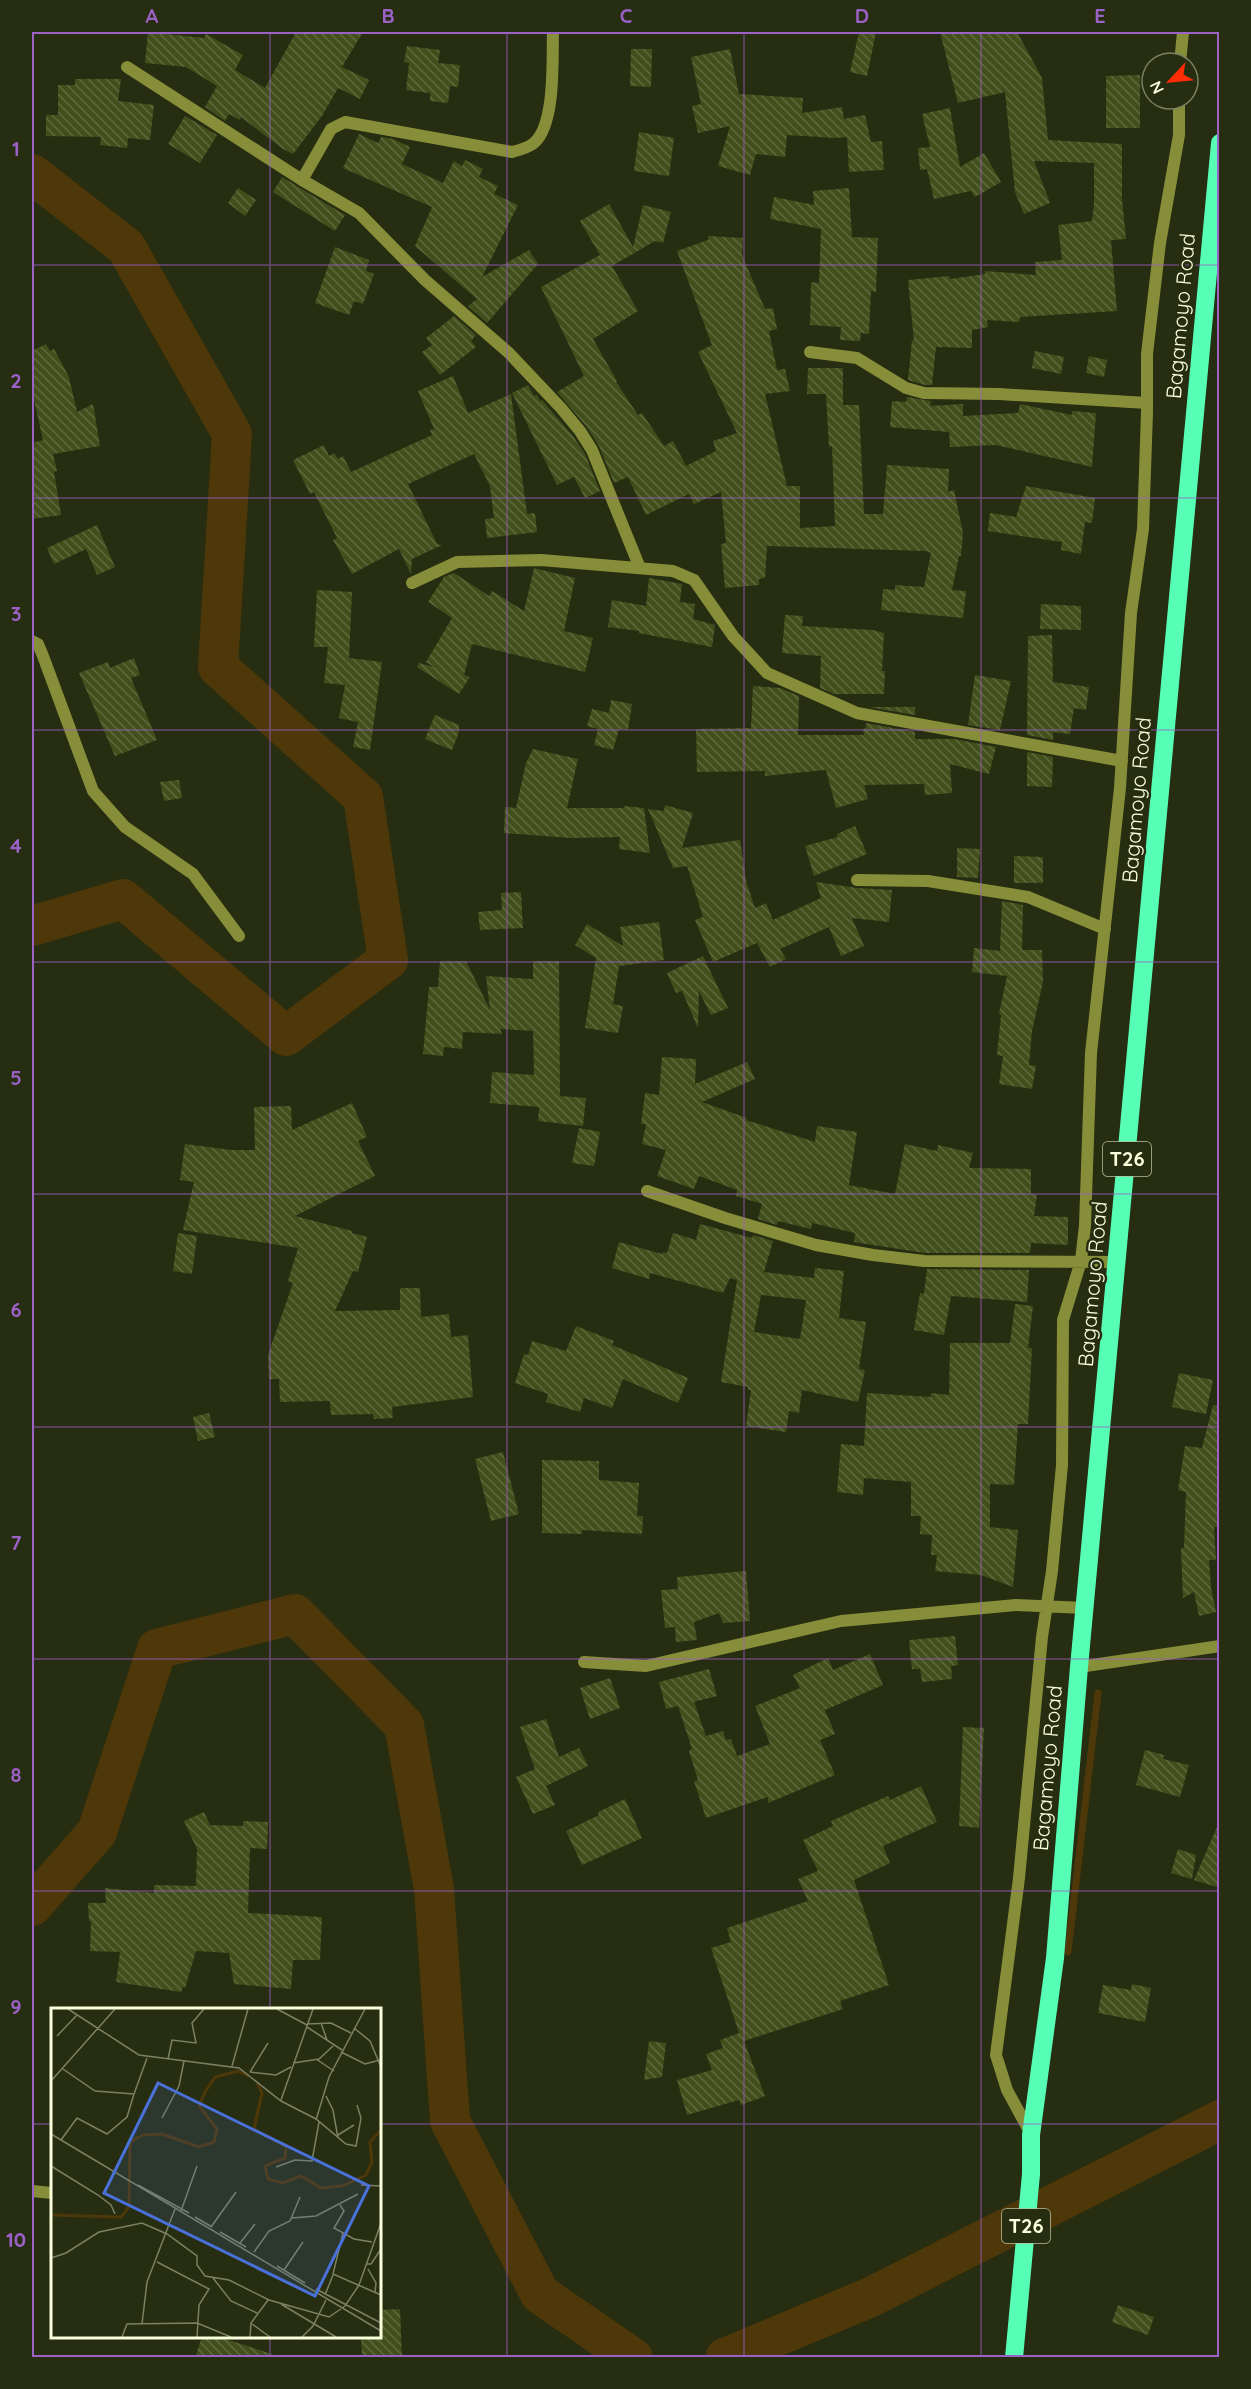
<svg xmlns="http://www.w3.org/2000/svg" width="1251" height="2389" font-family="Quicksand,sans-serif">
	<style>
		.lines { fill: none; stroke-linecap: round; stroke-linejoin: round }
		.stream { stroke: #4e3809; stroke-width: 7 }
		.river { stroke: #4e3809; stroke-width: 40 }
		.building { fill: url(#building-back-hatch); fill-rule: evenodd }
		.street { stroke: #878e3a; stroke-width: 12 }
		.highway { stroke: #57ffb6; stroke-width: 18 }
		.grid { fill: none; stroke: #9b61c6; stroke-width: 1.5; stroke-opacity: 0.55 }
		.labels { text-anchor: middle; stroke-width: 5; stroke-linejoin: round; paint-order: stroke }
		.shield { fill: #272d10; stroke: #bbc09f; stroke-width: 1.5 }
		.shield-label { font-size: 20px; font-weight: bold; fill: #faffdc }
		.street-label { font-size: 21px; fill: #faffdc; stroke: #272d10 }
		.inset-river { fill: none; stroke: #4e3809; stroke-width: 3 }
		.inset-road { fill: none; stroke: #7b8162; stroke-width: 1.5 }
		.view { fill: #4971d9; fill-opacity: 0.15; stroke: #4971d9; stroke-width: 3 }
		.inset-edge { fill: none; stroke: #faffdc; stroke-width: 3 }
		.neatline { fill: none; stroke: #9b61c6; stroke-width: 2 }
		.grid-label { font-size: 20px; text-anchor: middle; font-weight: bold; fill: #9b61c6 }
	</style>
	<defs>
		<pattern id="building-back-hatch" width="6" height="6" patternUnits="userSpaceOnUse" patternTransform="scale(1.5)"><rect width="6" height="6" fill="#424f1c"/><path d="M-1 5l2 2M0 0l6 6M5-1l2 2" fill="none" stroke="#5e693c"/></pattern>
	</defs>
	<rect width="100%" height="100%" fill="#272d10"/>
	<g class="lines">
		<path class="stream" d="M1068,1952L1098,1693"/>
		<path class="river" d="M32,174L126,247L232,434L218,667L363,797L388,960L286,1036L123,899L32,926
			M32,1906L97,1832L157,1649L295,1614L404,1725L434,1889L450,2121L540,2294L633,2358
			M725,2358L871,2297L1220,2120"/>
	</g>
	<path class="building" d="M148,32L204,38L206,34L243,55L235,70L265,88L296,32H363L342,67L369,80L360,99L338,88L322,116L293,154L283,149L241,117L240,120L229,114L225,121L205,107L217,86L186,67L145,63Z
		M859,32H876L867,76L850,72Z
		M940,32H1017L1042,78L1048,140L1122,144V199L1126,239L1111,240L1117,311L1020,317L1019,322L987,320L988,327L972,330V348L936,347L932,385H925L908,380L912,340L914,341L908,280L949,276L950,279L985,274V271L1036,275L1035,262L1062,260L1058,225L1092,221L1094,205V163L1034,161L1050,203L1024,214L1015,192L1005,92L958,103Z
		M407,46L440,50L438,63L460,65L458,87L450,86L448,103L430,101V93L406,90L409,63L404,62Z
		M631,49H652L651,87L630,86Z
		M730,49L739,94L803,98L802,113L842,107L844,119L865,115L871,142L882,141L884,170L849,172L847,137L835,138L787,135L785,157L756,154L750,175L718,166L730,126L698,133L692,106L701,104L691,57Z
		M1140,75V128H1106V76Z
		M75,79H121L118,101L154,105L150,140L128,138L127,148L100,145L101,137L46,136V115H58V85H75Z
		M950,108L960,167L984,153L1001,182L975,197L971,191L934,199L927,169L920,170L918,148L930,147L922,114Z
		M185,116L217,135L200,163L168,144Z
		M639,132L674,138L669,176L634,171Z
		M359,134L378,143L381,137L393,139L410,147L402,164L443,183L454,161L462,166L465,160L483,169L479,177L498,186L494,194L518,205L482,277L529,250L538,264L487,323L468,306L477,299L415,246L432,207L343,168Z
		M282,177L345,215L335,231L273,192Z
		M238,188L256,200L245,216L228,203Z
		M849,188L852,237L878,238L876,292L871,291L869,334L861,333L860,341L840,340L841,327L810,325L811,282L819,283L821,229L770,219L774,197L814,205L813,191Z
		M609,204L633,247L643,205L671,212L663,243L655,241L612,266L638,311L593,339L617,381L616,382L638,415L642,413L664,446L673,441L686,466L716,451L713,441L737,433L698,352L712,345L677,251L708,240V236L743,238L742,255L765,309L773,308L777,329L769,331L777,370L785,369L790,391L765,394L787,486H800V528L835,526L832,446L829,447L826,394H807L808,368H843V405H859L864,514H883L887,465L949,469L948,492L954,490L963,533L961,556H959L952,590L966,591L963,618L881,610L883,589L895,590V585L924,587L931,553L925,551L767,546L765,578L759,579V585L725,588L721,544L726,543L721,492L694,504L689,494L646,515L628,477L614,483L599,446L586,426L557,392L584,376L541,287L600,255L580,221Z
		M335,247L369,260L366,271L374,274L363,304L354,301L349,315L315,303Z
		M454,316L476,335L471,341L476,347L440,375L422,352L432,345L426,338Z
		M46,344L50,351L54,349L69,377L77,412L93,404L100,446L53,454L57,471L54,472L61,515L32,519V443L43,440L32,391V351Z
		M1035,351L1064,357L1061,374L1032,368Z
		M1089,356L1107,360L1104,377L1086,373Z
		M453,376L468,413L511,394L527,514L535,513L537,532L487,538L485,519L494,518L490,486L474,454L408,484L437,544L442,545L412,559L411,574L399,549L352,574L333,540L337,538L314,492L310,494L293,460L324,445L329,456L334,453L338,459L343,456L351,472L432,435L430,430L434,429L418,391Z
		M528,385L534,396L537,395L540,401L542,400L573,436L585,454L600,491L585,498L574,477L557,485L512,393Z
		M907,397L931,401L930,406L963,404V416L1018,413L1020,404L1072,415V411L1096,413L1092,467L996,445L950,447L949,432L890,427L892,401L906,402Z
		M1026,486L1095,498L1092,523L1085,522L1081,554L1061,550L1062,542L988,531L990,513L1016,517Z
		M97,525L115,567L97,575L86,549L54,564L47,548Z
		M534,568L575,578L564,631L593,638L585,672L472,644L464,675L470,677L459,694L417,667L419,663L434,667L426,662L452,618L428,602L444,577L454,573L489,596L492,591L524,611Z
		M649,578L682,584L680,602L695,604L693,619L715,625L712,647L639,633V631L608,627L612,600L646,606Z
		M317,590L352,592L349,658L382,662L370,750L353,747L358,722L339,718L345,685L324,683L328,647H314Z
		M1041,604L1081,606V630L1040,629Z
		M785,615L803,616L802,626L873,630L884,633L882,671H885L884,694H834L820,688L821,656L782,653Z
		M1052,635L1053,682L1089,687L1086,710L1074,708L1070,734L1053,732V740L1027,735L1028,636Z
		M134,658L140,675L131,678L157,740L115,756L79,673L108,662L110,668Z
		M975,675L1011,681L1000,730L968,725Z
		M753,686L780,688L799,696L798,735H864L863,729L866,728V723L915,732V739H954L996,747L989,774L950,764L952,793L925,795L924,784L864,785L868,799L836,808L826,770L765,776V771L697,772L696,729L751,728Z
		M611,700L632,704L628,730L619,729L613,750L594,745L598,729L587,726L592,709L609,713Z
		M869,707H915V715Z
		M435,715L459,725V732L452,750L425,739Z
		M533,749L578,759L567,808H624V806L644,808L650,853L619,849L620,837L571,838L504,833L505,807L516,808L526,763Z
		M1027,752L1053,757L1052,787L1027,786Z
		M179,780L182,798L164,801L160,782Z
		M665,805L693,813L682,848L740,840L746,881L755,908L766,903L773,920L821,898L816,882L857,888L892,890L889,922L852,918L864,946L841,956L829,927L780,949L786,959L770,967L757,943L713,962L695,920L703,917L687,866L673,868L648,809L664,811Z
		M855,826L867,854L814,876L805,846L838,837L837,834Z
		M957,848L980,849L978,878L957,877Z
		M1014,856L1043,857V883H1014Z
		M521,892L523,928L480,930L478,912L502,910L501,893Z
		M1002,901L1023,905L1022,950H1042L1043,982L1032,1031L1029,1065L1036,1066L1032,1089L999,1084L1003,1056L997,1055L1001,1015L999,1014L1007,976L972,972L974,948L1000,951Z
		M659,922L664,960L619,966L613,1004L623,1006L618,1033L585,1028L596,958L575,945L587,924L623,946L620,927Z
		M703,956L728,1008L711,1015L699,991L698,1028L682,991L676,993L667,973Z
		M440,961H466L490,1010L486,976L533,979V961H559L560,1096L586,1098L583,1126L538,1121L539,1107L490,1103L492,1072L534,1075L533,1031L500,1029L502,1034L463,1032L462,1049L444,1047L443,1056L423,1054L429,987H438Z
		M662,1057L696,1059L695,1084L747,1062L755,1079L702,1102L747,1118L746,1120L815,1142L817,1126L857,1132L849,1185L895,1194L905,1144L937,1151L938,1145L973,1153L969,1168L1031,1169V1194L1037,1195L1034,1216L1068,1217V1245L1031,1243L1030,1253H925L873,1245L854,1242L855,1233L812,1223L811,1229L778,1221L777,1225L758,1219L762,1204L736,1196L737,1190L699,1176L694,1189L657,1176L666,1150L642,1144L646,1124H641L645,1093L659,1095Z
		M352,1103L367,1137L358,1141L375,1176L295,1216L352,1231V1233L367,1237L358,1272L353,1271L335,1311L400,1310V1288H420L421,1317L449,1314L451,1337L468,1335L473,1397L392,1407L393,1418L374,1419L373,1414L331,1415L330,1401L280,1402L279,1379H269L268,1355L293,1283L288,1281L298,1248L183,1230L194,1182L180,1180L185,1144L232,1150H255L254,1107L291,1106L292,1130Z
		M579,1128L600,1132L594,1166L572,1163Z
		M700,1224L752,1238L753,1235L773,1241L764,1272L814,1278L815,1268L844,1271L839,1318L866,1322L859,1369L865,1370L858,1402L802,1390L799,1413L789,1411L786,1432L746,1426L751,1390H748V1387L721,1382L737,1280L730,1278L723,1293L650,1273L649,1279L612,1268L619,1242L662,1254L663,1252L667,1253L673,1233L696,1240ZM761,1295L806,1300L800,1339L754,1332Z
		M178,1233L197,1236L192,1274L173,1271Z
		M927,1269L1029,1270L1027,1302L951,1296L944,1335L914,1330L920,1293L924,1294Z
		M1015,1304L1033,1306L1028,1348H1032L1028,1424H1018L1014,1485L990,1484V1527L1018,1530L1013,1587L981,1575L935,1571L937,1555H931L932,1535L920,1534L921,1516H911V1482L864,1478L863,1495L837,1492L841,1444L864,1446L867,1393L931,1397V1393L949,1395L950,1343H1010Z
		M576,1326L614,1341L612,1345L688,1378L678,1403L623,1379L612,1408L584,1398L580,1412L546,1402L548,1394L515,1383L524,1354L528,1355L532,1341L566,1351Z
		M1179,1373L1213,1380L1206,1414L1172,1407Z
		M1213,1405L1220,1406V1527H1214L1216,1560H1209L1211,1588L1216,1612L1199,1616L1194,1592L1183,1598L1181,1548H1184L1186,1492L1178,1490L1185,1446L1202,1448Z
		M209,1413L215,1437L198,1441L193,1417Z
		M503,1452L519,1514L491,1521L475,1459Z
		M542,1460L599,1461V1480L639,1483L637,1516H643L642,1534L582,1530V1534L542,1533Z
		M746,1571L750,1621L723,1623L719,1613L694,1622L697,1640L676,1642L675,1627L665,1628L661,1590L678,1589L677,1577Z
		M955,1636L958,1665L951,1666L952,1679L922,1682L920,1669H912L909,1640Z
		M870,1654L883,1685L825,1710L835,1734L820,1740L835,1775L768,1803V1797L706,1818L694,1781L698,1780L689,1751L692,1749L678,1706L666,1709L659,1682L709,1669L717,1696L694,1702L706,1736L723,1731L726,1740L731,1739L737,1756L770,1744L755,1706L800,1688L793,1675L828,1658L833,1670Z
		M610,1678L620,1708L590,1719L580,1688Z
		M546,1719L559,1757L579,1748L588,1766L546,1786L555,1805L533,1814L516,1777L535,1769L520,1727Z
		M963,1727L984,1728L979,1828L959,1826Z
		M1145,1750L1164,1755L1163,1759L1189,1765L1180,1797L1136,1785Z
		M921,1786L937,1822L883,1846L890,1863L854,1880L889,1985L840,2001L843,2009L744,2041L765,2096L741,2105L739,2100L687,2115L677,2080L712,2070L706,2054L723,2048L720,2040L739,2033L711,1948L731,1942L727,1928L808,1901L798,1879L818,1871L803,1840L833,1826L831,1821L888,1796L890,1800Z
		M625,1799L642,1838L582,1865L566,1831L599,1815L598,1812Z
		M204,1812L210,1825L243,1826V1821L268,1822L267,1849L250,1848L248,1913L322,1917L320,1960H293L291,1989L234,1984L229,1953L196,1951L185,1988L183,1987L181,1992L116,1982L120,1952L90,1951L91,1921H89L88,1903H106L105,1888L154,1893V1885L196,1886L197,1849L184,1821Z
		M1220,1820V1888L1194,1880Z
		M1178,1849L1196,1855L1192,1879L1171,1873Z
		M1132,1984L1151,1988L1145,2022L1098,2013L1103,1985L1131,1990Z
		M649,2041L666,2043L662,2077L644,2080Z
		M1118,2305L1154,2317L1148,2335L1112,2322Z
		M400,2309L402,2356L362,2357L361,2337H380V2310Z
		M202,2337H219L272,2354L271,2358H195Z"/>
	<g class="lines">
		<path class="street" d="M1180,63L1183,32
			M127,67L302,180L359,213L425,280L509,353L561,408L580,431L592,450L640,568
			M302,180L331,129L345,122L512,152C520,150 528,148 534,143C556,124 552,59 553,32
			M810,352L857,358L906,388L924,393L999,394L1147,403
			M412,583L457,562L541,560L673,571L694,580L733,636L767,673L857,713L1122,761
			M32,641L38,644L43,656L93,791L125,827L193,874L239,936
			M857,880L928,881L1028,897L1105,929
			M647,1191L725,1218L816,1245L873,1255L924,1261L1117,1262
			M584,1662L646,1666L841,1621L1016,1605L1085,1608
			M1079,1667L1220,1646
			M1031,2134L1007,2090L996,2055L1019,1878L1042,1637L1052,1571L1062,1465L1063,1320L1081,1261L1085,1225L1091,1053L1120,788L1131,613L1143,529L1147,412V354L1160,243L1179,135V99
			M32,2191L52,2193"/>
		<path class="highway" d="M1014,2358L1031,2174V2135L1055,1958L1079,1667L1220,143"/>
	</g>
	<path class="grid" d="M270,32V2010M507,32V2358M744,32V2358M981,32V2358M32,265H1220M32,498H1220M32,730H1220M32,962H1220M32,1194H1220M32,1427H1220M32,1659H1220M32,1891H1220M32,2124H52M380,2124H1220M270,2336V2358"/>
	<g class="labels">
		<g class="shield">
			<rect x="1103" y="1142" width="48" height="34" rx="4.5"/>
			<rect x="1002" y="2209" width="48" height="34" rx="4.5"/>
		</g>
		<g class="shield-label">
			<text x="1127" y="1166">T26</text>
			<text x="1026" y="2233">T26</text>
		</g>
		<g class="street-label">
			<text transform="translate(1181 316) rotate(-85)" y="7">Bagamoyo Road</text>
			<text transform="translate(1137 800) rotate(-85)" y="7">Bagamoyo Road</text>
			<text transform="translate(1093 1284) rotate(-85)" y="7">Bagamoyo Road</text>
			<text transform="translate(1048 1768) rotate(-85)" y="7">Bagamoyo Road</text>
		</g>
	</g>
	<g transform="translate(51 2008)">
		<rect width="330" height="330" fill="#272d10"/>
		<path class="inset-river" d="M206,75L211,85L203,121L235,139L234,150L214,158L217,171L232,175L250,168L270,180L291,178L315,167L321,154L319,134L330,122M0,207L70,209L78,199L79,134L92,127L111,126L148,139L163,134L166,121L148,98L154,84L164,69L187,63L198,68"/>
		<path class="inset-road" d="M17,1L88,47L188,60L230,93L265,111L295,136L305,138L310,110L306,97M226,1L256,17M270,15L276,32M256,16L280,15L300,25M256,19L291,42M303,20L319,33L330,59M6,28L26,7M290,44L314,56L329,52M117,51L121,32L145,35L141,15L153,1M265,51L283,63M242,55L268,51L282,38M181,58L197,1M12,61L44,83L83,86L96,50M199,64L225,67L240,59M199,64L217,35M0,73L64,1M275,88L282,102L287,130M230,92L262,1M111,110L128,78L133,53M265,112L278,69L314,1M0,126L330,323M287,127L303,117M10,132L26,110L56,126L76,109L83,86M0,158L47,187L60,197L64,206M225,159L244,152L261,153L268,114M87,177L138,205M310,177L330,178M289,197L293,203L283,220L303,231L321,234M130,203L146,158M144,209L161,219M241,210L265,208L307,186M160,219L185,184M169,224L195,239M292,225L282,266L330,287M189,235L204,216M203,244L218,223L239,213L249,189M0,250L15,245L48,224L91,215L116,226L146,248V257L154,268L178,272L218,292L278,309L294,298L308,277L330,215M106,254L158,281L148,297L146,329M315,256H320L330,241M226,258L254,275M317,261L325,275L324,284M233,262L252,234M162,270L180,293L206,305M265,281L330,315M274,287L282,267M230,296L285,329M91,316L96,274L124,201M201,316L219,329M71,329L76,316L146,315L180,329M199,329L200,315L217,292M251,329L262,318L275,292"/>
		<path class="view" d="M107,75L318,178L264,288L53,185Z"/>
		<rect width="330" height="330" class="inset-edge"/>
	</g>
	<rect width="1251" height="2389" fill="none" stroke="#272d10" stroke-width="66"/>
	<g transform="translate(1170 81) rotate(244)"><circle r="28" fill="#272d10" stroke="#7b8162" stroke-width="1.5"/>
	<path d="M0-4.5L10 22L0 15L-10 22Z" fill="#ff2c08"/>
	<text y="-9" font-size="16" font-weight="bold" text-anchor="middle" fill="#faffdc">N</text>
	</g>
	<rect x="33" y="33" width="1185" height="2323" class="neatline"/>
	<g class="grid-label">
		<text x="152" y="23">A</text>
		<text x="388" y="23">B</text>
		<text x="626" y="23">C</text>
		<text x="862" y="23">D</text>
		<text x="1100" y="23">E</text>
		<text x="16" y="156">1</text>
		<text x="16" y="388">2</text>
		<text x="16" y="621">3</text>
		<text x="16" y="853">4</text>
		<text x="16" y="1085">5</text>
		<text x="16" y="1317">6</text>
		<text x="16" y="1550">7</text>
		<text x="16" y="1782">8</text>
		<text x="16" y="2014">9</text>
		<text x="16" y="2247">10</text>
	</g>
</svg>
